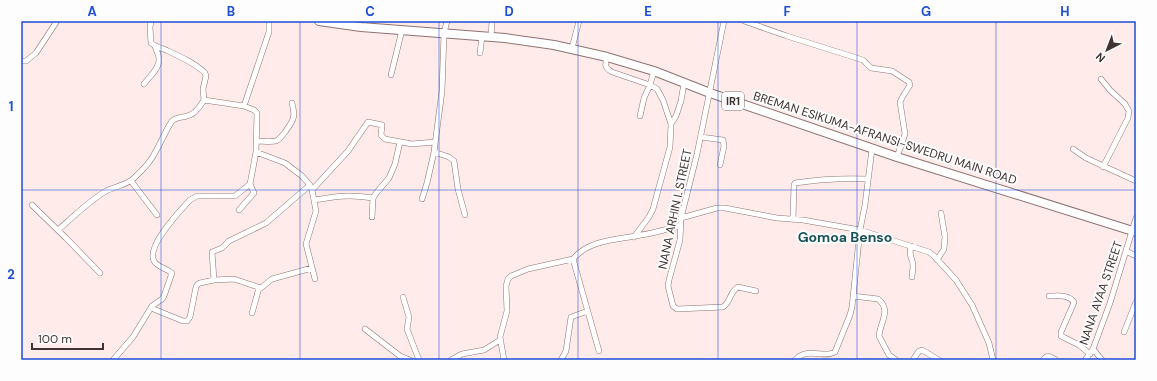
<svg xmlns="http://www.w3.org/2000/svg" width="1157" height="381" font-family="'DM Sans',sans-serif">
	<style>
		.lines { fill: none; stroke-linecap: round; stroke-linejoin: round }
		.street-casing { stroke: #8f7272; stroke-width: 6 }
		.primary-casing { stroke: #8f7272; stroke-width: 10 }
		.street { stroke: #fff; stroke-width: 5 }
		.primary { stroke: #fff; stroke-width: 8 }
		.grid { fill: none; stroke: #1d4ed8; stroke-width: 1; stroke-opacity: 0.55 }
		.labels { text-anchor: middle; stroke-width: 4; stroke-linejoin: round; paint-order: stroke }
		.shield { fill: #fdfdfd; stroke: #797070; stroke-width: 1 }
		.shield-label { font-size: 11px; font-weight: bold; fill: #403333 }
		.street-label { font-size: 12px; fill: #403333; stroke: #fdfdfd }
		.quarter-label { font-size: 14px; font-weight: bold; fill: #17525a; stroke: #fdfdfd }
		.neatline { fill: none; stroke: #1d4ed8; stroke-width: 1.5 }
		.grid-label { font-size: 13px; text-anchor: middle; font-weight: bold; fill: #1d4ed8 }
	</style>
	<rect width="100%" height="100%" fill="#ffebea"/>
	<g class="lines">
		<g class="street-casing">
			<path id="street" d="M151,21L150,27L151,43C156,47 161,48 166,50C179,56 195,63 205,73L206,76L203,89L204,100
				M447,21L444,33L442,91L434,152L449,157L454,161L458,189L465,215
				M724,21L697,154L681,218L680,240L669,280L668,286L673,306L677,309L723,307C731,302 730,291 738,287L756,291
				M744,21L787,36L863,60L871,68L892,71L909,82L910,85L903,96L900,102L905,134L897,157
				M491,37L492,21
				M572,48L579,21
				M480,53L482,36
				M607,57C605,65 604,67 612,72L650,85L657,89L663,100L671,124
				M21,61H26L36,53L57,21
				M391,75L402,30
				M1101,79L1110,90L1125,104L1129,111L1128,118L1103,167
				M144,84C149,77 160,68 159,59C159,55 156,50 155,46
				M244,106L269,32V21
				M640,116L644,98L650,85L654,71
				M701,137L723,140L724,146L720,165
				M257,141C263,141 270,142 276,141C280,139 282,136 285,132C293,121 296,118 292,103
				M1073,149L1086,158L1136,181
				M256,152L285,163L302,176L310,185L312,190L316,211L306,244L315,279
				M131,181L157,215
				M312,190L348,151L368,122L382,125L381,135L385,139L412,144L435,142
				M422,199L427,183L434,152
				M314,200C321,199 327,198 334,197C347,195 361,196 373,198
				M32,205L66,238L100,273
				M372,217L373,198L377,192L389,178L395,164L400,142
				M681,218L717,208H725L777,218L803,220L860,230L929,252L934,256L956,280L972,305L989,343L993,360
				M793,219L794,185L795,183C820,179 844,178 868,179
				M58,230C73,217 89,201 106,191C114,187 129,184 134,178C143,170 152,160 157,149C162,140 166,130 172,121C178,116 184,118 190,115C197,112 200,106 204,100L244,106L254,110L257,113L256,152L250,184L254,193L239,210
				M634,237L649,217L653,209L670,147L671,124L676,116L681,101L684,83
				M911,246C908,258 913,257 913,266C913,270 912,274 912,277
				M1126,251L1136,256
				M937,260L944,249L945,237L941,213
				M214,280L212,252L222,248L229,241L266,223L310,185
				M853,296L878,299C892,310 880,322 879,336L889,355L896,360
				M1049,296C1058,296 1068,294 1074,302L1073,305L1061,332V336L1079,345L1090,354
				M403,297L409,317L407,329L419,360
				M151,308L183,321H187L190,317L196,287L198,284L200,283L214,280L234,279L261,288L272,279L312,268
				M252,313L259,288
				M365,329L400,356L410,360
				M1124,332L1136,302
				M1093,349L1102,360
				M599,351L573,259C590,239 618,240 641,235C654,233 667,229 680,226
				M113,360L133,337L152,306L162,299L164,296L172,273C166,268 157,267 154,261C146,246 180,211 190,200L197,196H235L250,184
				M451,360L462,354L484,350L500,340
				M504,360L500,337L507,311L506,286L508,279L511,276L528,269L573,259
				M561,360L566,351L571,317L588,311
				M795,360C808,346 824,359 835,352L850,315L852,307L860,230L865,205L872,149
				M913,360L919,351L922,350L939,360
				M1043,360C1047,354 1051,357 1056,360
				M1085,360L1093,349L1110,303L1136,218"/>
		</g>
		<g class="primary-casing">
			<path id="primary" d="M319,21L361,27L505,38L554,45L607,57L654,71L710,93L897,157L1136,232"/>
		</g>
		<use href="#street" class="street"/>
		<use href="#primary" class="primary"/>
	</g>
	<path class="grid" d="M161,21V360M300,21V360M439,21V360M578,21V360M718,21V360M857,21V360M996,21V360M21,190H1136"/>
	<g class="labels">
		<rect class="shield" x="722" y="92" width="22" height="18" rx="3"/>
		<g class="shield-label">
			<text x="733" y="105">IR1</text>
		</g>
		<g class="street-label">
			<text transform="translate(885 138) rotate(18)" y="4">BREMAN ESIKUMA-AFRANSI-SWEDRU MAIN ROAD</text>
			<text transform="translate(675 209) rotate(-78)" y="4">NANA ARHIN I. STREET</text>
			<text transform="translate(1101 293) rotate(-71)" y="4">NANA AYAA STREET</text>
		</g>
		<g class="quarter-label">
			<text x="845" y="242">Gomoa Benso</text>
		</g>
	</g>
	<rect width="1157" height="381" fill="none" stroke="#fdfdfd" stroke-width="44"/>
	<g transform="translate(1107 50) rotate(222)" stroke="#fdfdfd" stroke-width="3" paint-order="stroke">
	<path d="M0-3L7 15L0 10L-7 15Z" fill="#403333"/>
	<text y="-6" font-size="11" font-weight="bold" text-anchor="middle" fill="#403333">N</text>
	</g>
	<path d="M32 343v6h71v-6" fill="none" stroke="#403333" stroke-width="2"/>
	<text x="38" y="343" font-size="12" fill="#403333" stroke="#fdfdfd" stroke-width="3" paint-order="stroke">100 m</text>
	<rect x="22" y="22" width="1113" height="337" class="neatline"/>
	<g class="grid-label">
		<text x="92" y="16">A</text>
		<text x="231" y="16">B</text>
		<text x="370" y="16">C</text>
		<text x="509" y="16">D</text>
		<text x="648" y="16">E</text>
		<text x="787" y="16">F</text>
		<text x="926" y="16">G</text>
		<text x="1065" y="16">H</text>
		<text x="11" y="111">1</text>
		<text x="11" y="279">2</text>
	</g>
</svg>
